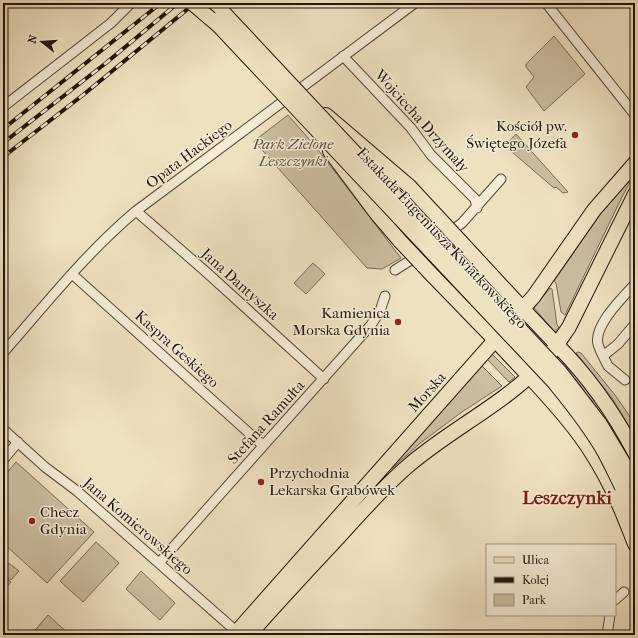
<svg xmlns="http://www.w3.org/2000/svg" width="638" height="638" font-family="'IM FELL French Canon',serif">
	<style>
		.green { fill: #cbbea1; stroke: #766856 }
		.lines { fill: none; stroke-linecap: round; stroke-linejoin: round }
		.minor-casing { stroke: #544639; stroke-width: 11 }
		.primary-casing { stroke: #21130c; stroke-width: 16 }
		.trunk-casing { stroke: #21130c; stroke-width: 16 }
		.minor { stroke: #f4ecd6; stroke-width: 9 }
		.primary { stroke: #eee1c0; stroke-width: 14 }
		.trunk { stroke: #eee1c0; stroke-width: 14 }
		.rail-casing { stroke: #21130c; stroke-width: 4 }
		.rail { stroke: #f4ecd6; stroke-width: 2.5; stroke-dasharray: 8; stroke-linecap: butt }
		.trunk-bridge-casing { stroke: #21130c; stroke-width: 16; stroke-linecap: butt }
		.trunk-bridge { stroke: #eee1c0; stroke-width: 14 }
		.poi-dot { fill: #8f2418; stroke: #f4ecd6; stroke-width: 1.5 }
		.labels { text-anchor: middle; stroke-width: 3; stroke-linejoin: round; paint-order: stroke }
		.street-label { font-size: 15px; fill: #21130c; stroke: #f4ecd6 }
		.poi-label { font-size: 15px; fill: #21130c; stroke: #f4ecd6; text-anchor: end }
		.park-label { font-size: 15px; font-style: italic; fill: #5c4f40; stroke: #f4ecd6 }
		.district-label { font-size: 19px; font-weight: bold; fill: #7a1f14; stroke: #f4ecd6 }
	</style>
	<rect width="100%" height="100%" fill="#eee1c0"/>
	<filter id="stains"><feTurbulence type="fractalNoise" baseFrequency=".005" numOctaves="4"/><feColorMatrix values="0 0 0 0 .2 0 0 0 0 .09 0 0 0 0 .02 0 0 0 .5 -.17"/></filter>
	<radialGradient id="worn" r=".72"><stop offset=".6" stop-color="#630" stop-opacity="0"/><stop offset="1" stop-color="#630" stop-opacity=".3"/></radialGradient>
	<path class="green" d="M554,36L585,74L544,111L526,87L534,77L526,67V64Z
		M288,115L316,147L401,258L382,269L367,268L254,141Z
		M516,134L568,192L563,193L556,187L554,188L505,146Z
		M635,173L622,197L565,315L561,312L556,283L554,281L611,199Z
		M313,263L325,274L306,294L294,283Z
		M550,288L552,289L557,325L559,327L555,332L534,308Z
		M490,352L515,377L509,382L485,357Z
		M578,352L581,353L615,395L631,418L635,424V436L612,398L576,353Z
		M566,363L594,397V399L592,403L579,384L561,364Z
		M480,364L502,386L462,412L419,444L377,482Z
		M610,420L635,463V473L606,422Z
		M16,462L94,532L47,583L3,543V477Z
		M96,542L119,563L83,602L60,581Z
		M3,559L19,571L11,580L3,574Z
		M141,571L175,603L160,620L126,589Z
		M3,576L11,582L3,592Z
		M48,615L70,635H31Z"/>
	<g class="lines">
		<g class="minor-casing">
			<path id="minor" d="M546,3L635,115
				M343,56L411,128L431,155L475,199L477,208
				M3,107L111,23L131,3
				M136,211L205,271L324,379
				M395,270L422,253L462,223L501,179
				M72,274L259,442L264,444
				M635,284C624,296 593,326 598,344C599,348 601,352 603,356L618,344L635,324
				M3,353C46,304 86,253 136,211L415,3
				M603,356L608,366L625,380
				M3,429L45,467L77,491L237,632
				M3,460L18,442
				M159,563L371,325L380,311L385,296
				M615,600L624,592
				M607,635L610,615"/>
		</g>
		<g class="primary-casing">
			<path id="primary" d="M523,309L557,345
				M495,340L529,376
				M234,635L534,296L594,210L635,163
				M249,635C277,603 306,572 335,541C359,515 382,488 409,465C451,429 504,404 542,364C552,353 560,340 569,327L635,194"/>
		</g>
		<g class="trunk-casing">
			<path id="trunk" d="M215,3L222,11
				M326,115L409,186
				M330,151L377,214L400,241
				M460,241L523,309
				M433,276L495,340
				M557,345C589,377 614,413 635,453
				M529,376C550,399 577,428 593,455C611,483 623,513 635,544
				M622,487L635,515"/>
		</g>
		<use href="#minor" class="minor"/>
		<use href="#primary" class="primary"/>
		<use href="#trunk" class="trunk"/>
		<g class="rail-casing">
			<path id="rail" d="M3,129L161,3
				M3,143L106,63L178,3
				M3,157L83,95L195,3"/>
		</g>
		<use href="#rail" class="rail"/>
		<g class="trunk-bridge-casing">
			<path id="trunk-bridge" d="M192,3L219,26L554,382C572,404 591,428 605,453C611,464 616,475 622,487
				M222,11L560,372L600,424L634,481
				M409,186L460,241
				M400,241L433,276"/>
		</g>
		<use href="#trunk-bridge" class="trunk-bridge"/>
	</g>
	<g class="poi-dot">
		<circle cx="575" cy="135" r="4"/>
		<circle cx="398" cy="322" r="4"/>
		<circle cx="261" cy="482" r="4"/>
		<circle cx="32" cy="521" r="4"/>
	</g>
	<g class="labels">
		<g class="street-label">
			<text transform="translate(422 121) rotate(48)" y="5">Wojciecha Drzymały</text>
			<text transform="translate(189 154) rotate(-37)" y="5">Opata Hackiego</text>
			<text transform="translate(442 238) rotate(47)" y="5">Estakada Eugeniusza Kwiatkowskiego</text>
			<text transform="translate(240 284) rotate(42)" y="5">Jana Dantyszka</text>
			<text transform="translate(177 349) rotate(42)" y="5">Kaspra Geskiego</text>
			<text transform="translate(427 392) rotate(-48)" y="5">Morska</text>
			<text transform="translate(266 422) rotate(-48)" y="5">Stefana Ramułta</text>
			<text transform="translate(138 526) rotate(41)" y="5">Jana Komierowskiego</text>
		</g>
		<g class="poi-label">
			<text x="567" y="131">Kościół pw.<tspan x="567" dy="17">Świętego Józefa</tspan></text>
			<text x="390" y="318">Kamienica<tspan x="390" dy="17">Morska Gdynia</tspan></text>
			<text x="269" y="478" text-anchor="start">Przychodnia<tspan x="269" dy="17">Lekarska Grabówek</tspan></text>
			<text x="40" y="517" text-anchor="start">Checz<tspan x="40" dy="17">Gdynia</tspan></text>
		</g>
		<g class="park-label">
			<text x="293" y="149">Park Zielone<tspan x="293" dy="17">Leszczynki</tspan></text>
		</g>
		<g class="district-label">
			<text x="567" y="504">Leszczynki</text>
		</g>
	</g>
	<rect width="638" height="638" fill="none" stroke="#eee1c0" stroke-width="16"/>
	<rect x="4" y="4" width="630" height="630" fill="none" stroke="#21130c" stroke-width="2"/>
	<rect x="8" y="8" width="622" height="622" fill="none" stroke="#21130c"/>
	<rect x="486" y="544" width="130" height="72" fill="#f4ecd6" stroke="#a09585"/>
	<rect x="494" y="557" width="20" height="6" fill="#eee1c0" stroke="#a09585"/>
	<text x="522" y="564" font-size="12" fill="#21130c">Ulica</text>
	<rect x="494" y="577" width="20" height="6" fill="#21130c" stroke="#a09585"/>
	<text x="522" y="584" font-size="12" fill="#21130c">Kolej</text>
	<rect x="494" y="594" width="20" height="12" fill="#cbbea1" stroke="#a09585"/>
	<text x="522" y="604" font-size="12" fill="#21130c">Park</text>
	<g transform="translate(42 42) rotate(287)" stroke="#f4ecd6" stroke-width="3" paint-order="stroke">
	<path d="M0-3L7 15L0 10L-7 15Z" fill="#21130c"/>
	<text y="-6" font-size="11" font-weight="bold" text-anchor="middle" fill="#21130c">N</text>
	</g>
	<rect width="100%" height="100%" filter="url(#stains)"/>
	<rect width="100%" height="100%" fill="url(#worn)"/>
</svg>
